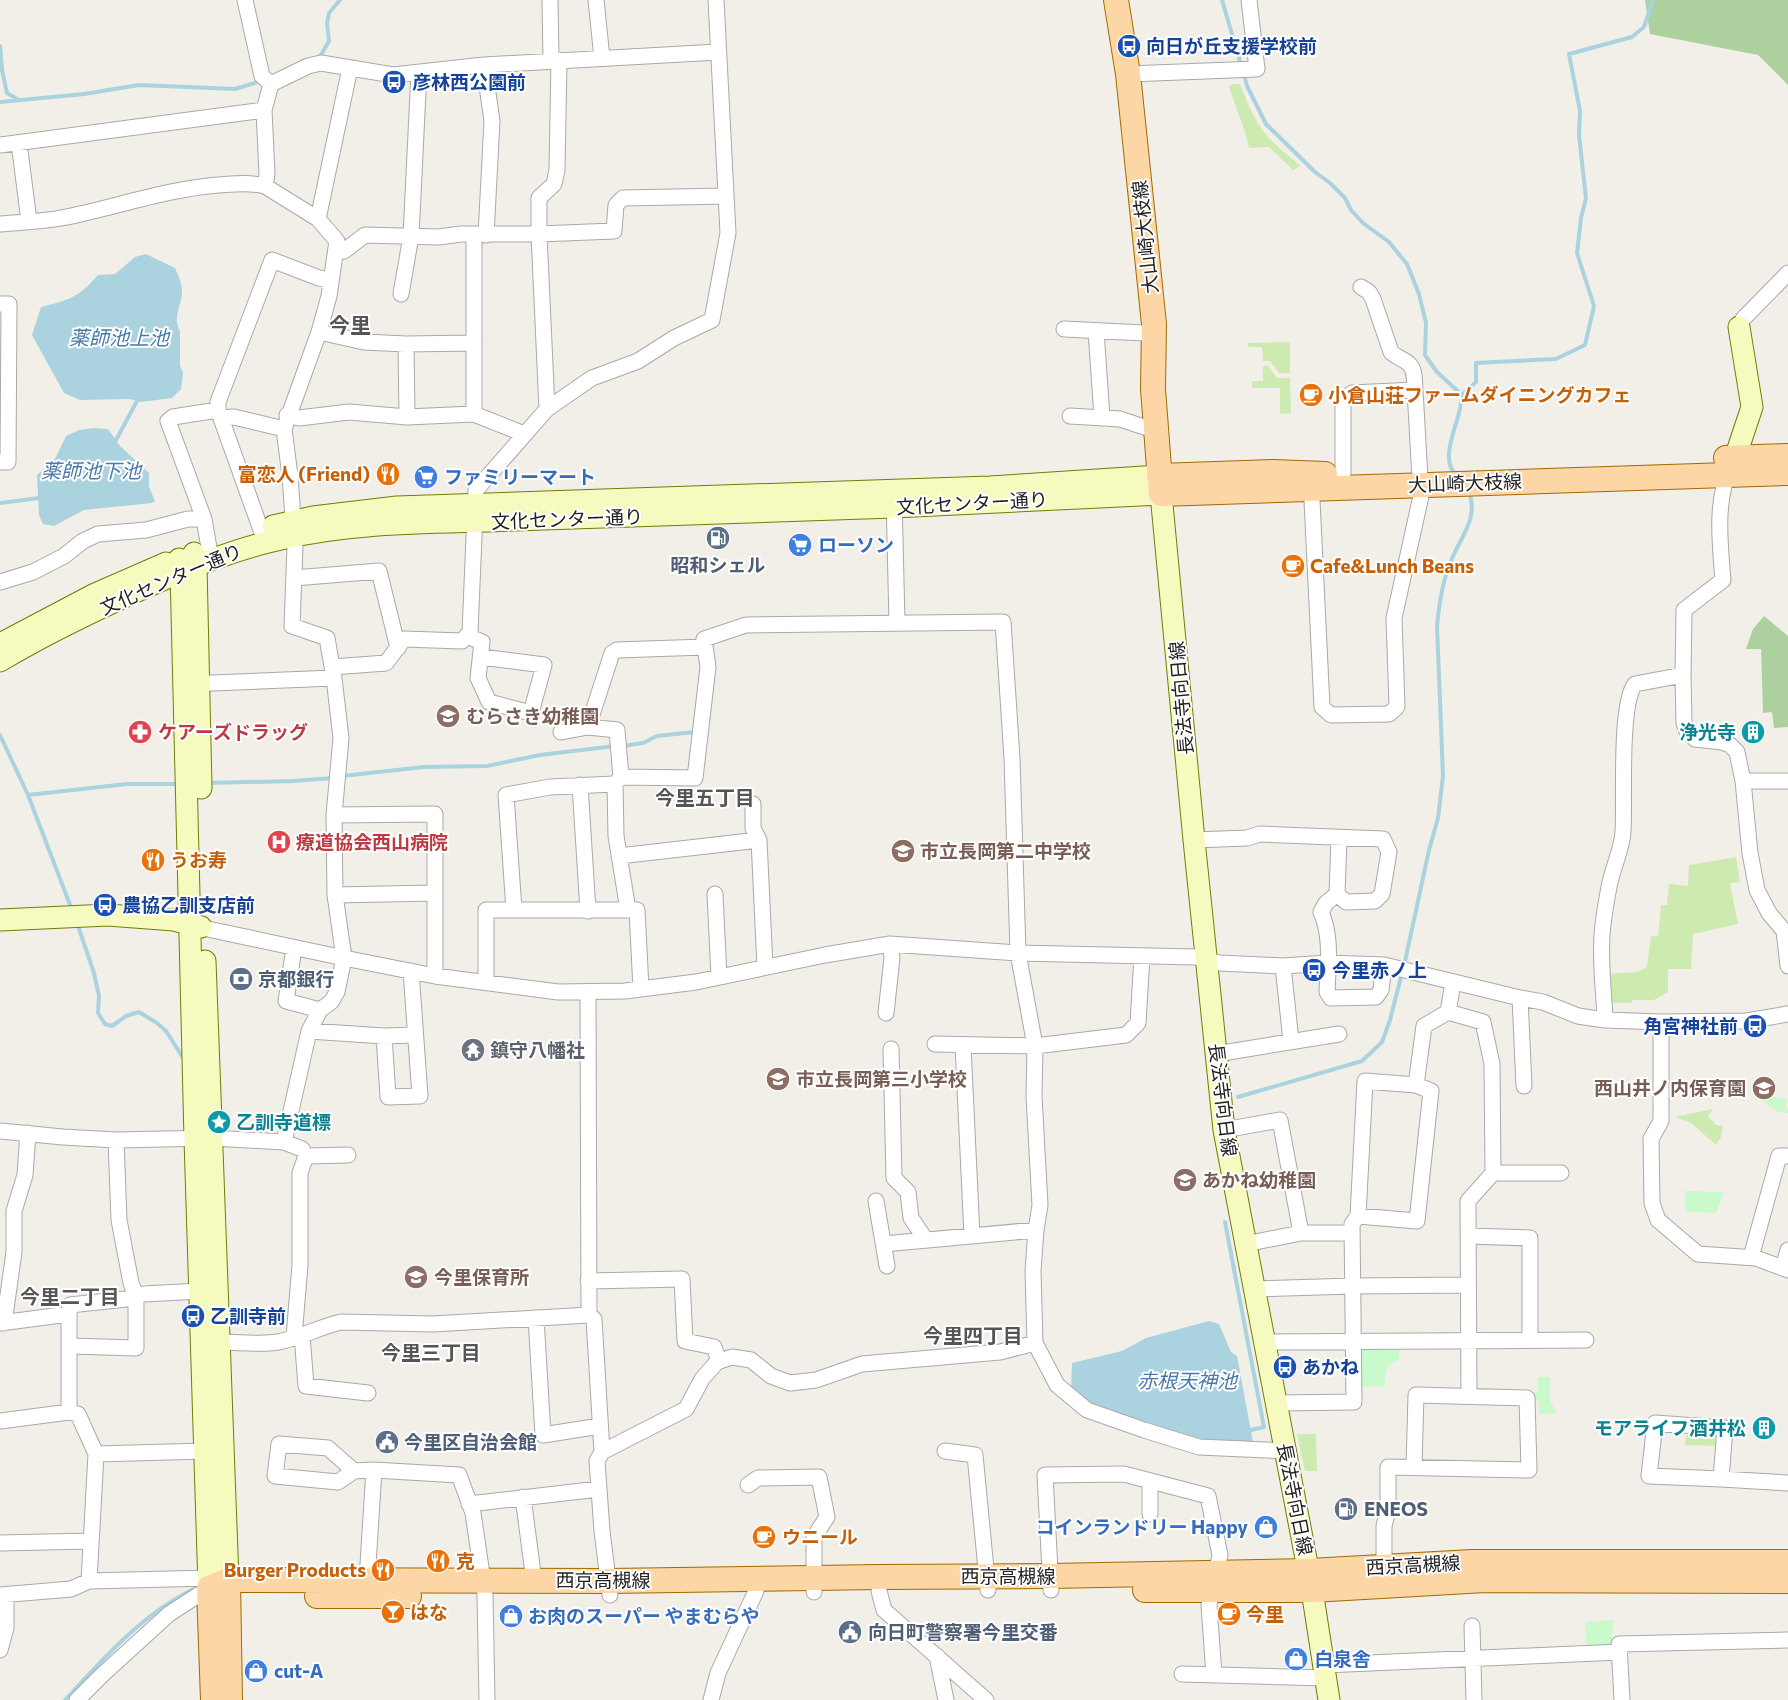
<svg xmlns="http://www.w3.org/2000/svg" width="1788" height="1700" font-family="Commissioner,'Noto Sans JP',sans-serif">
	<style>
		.grass { fill: #cdebb0 }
		.forest { fill: #add19e }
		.park { fill: #c8facc }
		.water { fill: #aad3df }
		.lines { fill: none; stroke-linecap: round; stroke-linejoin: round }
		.stream { stroke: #aad3df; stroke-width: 4 }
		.street-casing { stroke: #a9a9a9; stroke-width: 17 }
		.secondary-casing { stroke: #707d05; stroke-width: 23 }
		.primary-casing { stroke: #a06b00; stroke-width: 26 }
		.street { stroke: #fff; stroke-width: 15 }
		.secondary { stroke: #f7fabf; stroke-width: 21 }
		.primary { stroke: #fcd6a4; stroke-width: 24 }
		.labels { text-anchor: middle; stroke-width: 4; stroke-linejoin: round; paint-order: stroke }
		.transit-label { font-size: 19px; font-weight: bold; fill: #164399; stroke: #fff; text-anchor: start }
		.street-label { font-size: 19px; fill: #222; stroke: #fff }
		.food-label { font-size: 19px; font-weight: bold; fill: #c56008; stroke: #fff; text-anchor: start }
		.shop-label { font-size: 19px; font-weight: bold; fill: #366cbe; stroke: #fff; text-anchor: start }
		.service-label { font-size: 19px; font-weight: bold; fill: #4e5e75; stroke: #fff; text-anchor: start }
		.education-label { font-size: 19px; font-weight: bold; fill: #785e54; stroke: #fff; text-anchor: start }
		.health-label { font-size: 19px; font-weight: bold; fill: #be3a42; stroke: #fff; text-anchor: start }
		.culture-label { font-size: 19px; font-weight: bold; fill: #0d838f; stroke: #fff; text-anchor: end }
		.worship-label { font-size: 19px; font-weight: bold; fill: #5b616d; stroke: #fff; text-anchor: start }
		.water-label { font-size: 20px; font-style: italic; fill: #4a7aab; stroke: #fff }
		.neighbourhood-label { font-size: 20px; font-weight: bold; fill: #555; stroke: #fff }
		.quarter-label { font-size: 21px; font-weight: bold; fill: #555; stroke: #fff }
	</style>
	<rect width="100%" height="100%" fill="#f2efe9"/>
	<path class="grass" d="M1233,84H1240C1246,99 1252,116 1262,129C1272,144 1288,155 1301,166L1293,170L1269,147L1249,148C1245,127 1235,107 1229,86Z
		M1290,342V373H1279L1270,361H1263L1262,347H1248V343Z
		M1263,366H1268L1277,378H1290L1291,413L1280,414V388H1252V381H1263Z
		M1736,857L1740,882L1730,883L1738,924L1693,934L1691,969H1668V992L1654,1000H1632V1003H1610L1606,974L1637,972L1647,967L1651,936H1658L1661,905H1667L1669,884L1688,886L1689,865Z
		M1713,1109L1708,1116L1716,1125L1723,1126L1721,1137L1716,1145L1691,1123L1675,1117Z
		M1297,1434H1316L1317,1471H1305Z
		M1686,1435L1712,1436L1718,1443V1446L1685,1445Z"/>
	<path class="forest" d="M1645,0H1788V85L1758,55L1650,34Z
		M1764,616L1788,636V727L1774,728L1772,712L1763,713L1761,649H1746L1753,629Z"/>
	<path class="park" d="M1762,1095L1787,1099L1785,1108L1788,1109V1113L1778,1112L1761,1100Z
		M1685,1191L1724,1192L1716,1213L1685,1212Z
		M1367,1346H1399V1359C1397,1361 1394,1362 1392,1364C1384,1368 1385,1378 1385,1386H1362L1361,1352Z
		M1538,1377H1550V1401L1557,1413L1539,1414V1401H1534V1392H1538Z
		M1613,1620L1612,1643L1604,1649L1586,1650L1585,1622Z"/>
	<path class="water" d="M146,254L175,268C178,275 182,283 182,291C182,305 172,318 180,331V365L183,373L181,389L172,398L141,402L129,399L80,400L64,393L32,335L41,307C69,300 78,298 98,275L115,274L135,257Z
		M93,428L108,429L120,446L149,473V487L155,501L152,503L84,510L54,526L43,524L39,515L37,475L55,459L66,436L79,430Z
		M1209,1321L1219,1324L1231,1352L1237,1356L1253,1442H1233L1202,1439L1148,1426L1089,1403L1071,1390L1072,1363L1122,1351L1146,1338Z"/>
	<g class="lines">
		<path class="stream" d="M1222,0L1241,65
			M0,46L2,70L7,93L19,100
			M316,59L321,55L329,41L327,23L329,13L340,0
			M1244,74L1247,86L1266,124L1315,172L1330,183L1345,198L1351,210L1363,223L1389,242L1407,264L1419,294L1426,323L1425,355L1437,372L1462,395C1462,420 1437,456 1456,475
			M0,102L84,94L139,85L235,89L261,81
			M1462,395L1476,382V363L1556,359L1585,345L1594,306L1577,253L1581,218L1586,198L1579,135L1580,111L1569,54L1632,37L1644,27L1653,0
			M116,440L137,401
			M0,503L39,498
			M0,735L28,795L72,910
			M622,746L643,743L657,736L695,732
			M342,776L424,767L487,766L540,755L615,746
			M207,783L293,781L333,778
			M28,795L127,784H180
			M77,923L94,973L99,996L98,1013L105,1024L112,1026L126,1016L139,1012L157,1023L166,1031L185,1061
			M1404,966L1429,850L1438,818L1443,776L1437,626C1439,604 1442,582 1451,561C1460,538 1479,518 1469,492
			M1238,1097L1362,1061L1382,1042L1390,1020L1402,973
			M1225,1222L1264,1427L1251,1430
			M65,1700C104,1658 144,1612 196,1588"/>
		<g class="street-casing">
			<path id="street" d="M245,0L262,76L271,84
				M550,0L551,60
				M596,0L602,58
				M484,65L492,121L486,235
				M1128,74L1257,69L1249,0
				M19,143L29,221
				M0,145L264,110
				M265,186L318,219L337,241L329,296L319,332L284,429
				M318,219L350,68
				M0,224C20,222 41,222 61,218C114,208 165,189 219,185C234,184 251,182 265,186L267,174L264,110L271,84L308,66L321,63L393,75L484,65L718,52
				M474,235V414
				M336,252L344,251L365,235L439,237L461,234H539L614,231L616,205L623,198L726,196
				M1361,287L1369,292L1373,299L1391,352C1396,357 1403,359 1408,363C1416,370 1414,381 1415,390
				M401,294L411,236L419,72
				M0,304H9L8,462H0
				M1739,327L1743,319L1788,273
				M1064,329L1144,333L1155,335
				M1096,331L1102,417
				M319,332L364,342L406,344L474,343
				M406,344L407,417
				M547,409L539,234V198L554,184L557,170L559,60
				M287,415L299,418L349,412L407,417L474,414L524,434
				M1070,416L1120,419L1156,431
				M221,418L234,417L284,429L290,476L295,547L292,626L327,638L334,678L341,738L334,815L335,895L344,958L337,992L331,1002L320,1010L309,1031L284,1142
				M1730,468C1715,502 1720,544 1723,580L1684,610L1683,675L1684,723L1687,731L1695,739L1722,742L1730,745L1737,752L1743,781L1750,853L1757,890L1769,913L1784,931L1788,966
				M1311,480L1322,707L1331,715L1389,714L1397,707L1394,618L1421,496L1415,390L1352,393L1343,401V474
				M894,497L897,623
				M261,530L218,410V402L272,260L319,278L330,280
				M211,559L204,519L168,421L173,417L218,410
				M294,578L379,571L398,648
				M0,582L33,572L64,556L83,541L98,534L146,530L188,519H204
				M467,636L482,642L478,678L489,702L531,713L544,665L481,657
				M332,667L386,663L404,639L462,641L470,632L476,490L547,409L592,378L638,361L674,338L712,320L728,233L716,0
				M188,684L334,678
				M588,727L617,730L621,777L695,778L708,667L704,639L746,625L1003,622L1012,758L1018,953L1035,1046L1034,1096L1040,1205L1036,1230L1033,1271L1035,1343L1057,1385L1087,1410L1144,1430L1199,1447L1286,1451
				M561,732L588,727L612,653L617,650L705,647
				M620,778L615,784L616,836L628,910
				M1743,781H1788
				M580,785L588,911
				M753,804V828L759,840
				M334,815L435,814V976
				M1339,838L1337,894L1326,903L1321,912C1332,937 1328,965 1327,992L1331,998L1376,997L1381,990L1384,965
				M1194,840L1247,838L1260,834L1383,839L1389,852L1382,894L1375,901L1346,902L1337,894
				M619,856L759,840L765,967
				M715,894L719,977
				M335,895L435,893
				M514,910L506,795L550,787L615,784
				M203,928L344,958L435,976L558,992L625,991L696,982L825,955L890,944L1018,953L1195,957L1220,963L1283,966L1328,963L1384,965L1520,998L1543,1002L1578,1016L1605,1020L1661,1022L1746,1021L1788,1014
				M294,948L286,1001L320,1010
				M1283,966L1291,1041
				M486,982V910H637L641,989
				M588,992L589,1315L594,1319L602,1452L597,1461L602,1531L610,1595
				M1520,998L1524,1086
				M1448,1012L1483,1022L1492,1064L1493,1173L1468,1201L1469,1396
				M886,1013L892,958L890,944
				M1605,1020C1604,992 1600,964 1602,936C1603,920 1606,903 1609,887C1612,869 1622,850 1623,832C1625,802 1619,705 1635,684L1683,675
				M1661,1022V1121L1651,1139L1652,1203L1658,1220L1698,1254L1756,1258L1788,1270
				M309,1031L384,1036L415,1035
				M384,1036L388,1097L420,1096L411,971
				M935,1044L1035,1046L1126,1035L1138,1023L1142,956
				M963,1046L972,1236
				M891,1049L894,1178L908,1192L911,1218L926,1240
				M1216,1054L1339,1034
				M1224,1130L1280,1120L1301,1233
				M0,1131L63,1137L116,1140L212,1138L284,1142L302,1149L306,1156L348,1155
				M1493,1173H1561
				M876,1201L887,1266
				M1358,1216L1417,1221L1431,1091L1416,1085
				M1468,1236L1530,1238V1340
				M884,1244L1036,1230
				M1245,1244L1301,1233H1352
				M1751,1257L1779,1156H1788
				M1783,1268L1788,1250
				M588,1281L682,1279L685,1341L714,1347L719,1361
				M1256,1289L1353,1286L1468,1285
				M536,1318L543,1435L600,1426
				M0,1323L69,1314L70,1305L126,1299L143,1294L201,1291
				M4,1323L14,1252V1211L25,1175L28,1133
				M302,1335L306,1386L368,1393
				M294,1337L300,1265V1173L306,1156
				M220,1342C239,1342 260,1345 278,1342C300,1338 319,1327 341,1322L433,1324L589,1315
				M1266,1342L1586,1340
				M70,1346L136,1348V1296L131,1283L119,1220L116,1140
				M1277,1403L1354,1402L1352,1224L1358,1216L1365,1081L1416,1085L1424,1026L1448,1012L1453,983
				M69,1412V1314
				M0,1421L69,1412L78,1414L96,1454L89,1581
				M945,1451L975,1455L988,1590
				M602,1452L686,1409L702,1379L717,1362L732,1357L751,1360L771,1376L790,1383L816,1380L862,1364L1000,1352L1035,1343
				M96,1454L206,1451
				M354,1471L328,1448L279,1444L275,1476L338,1482L354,1471L374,1470L459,1475L473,1513L485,1595L487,1700
				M1721,1479L1725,1428L1655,1423L1649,1476L1721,1479L1788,1483
				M748,1485L758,1478L819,1477L827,1517L814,1537V1592
				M523,1497L534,1581
				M469,1504L599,1489
				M1150,1514V1481
				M0,1543L91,1541
				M1384,1567V1526L1388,1510V1467L1529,1470L1527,1398L1416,1395L1414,1467
				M367,1580L374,1470
				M1051,1590L1045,1475L1124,1474L1208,1496L1220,1555L1209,1605L1214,1675
				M879,1591L884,1610L986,1700
				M0,1595L71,1589L89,1581L209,1578
				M1472,1626L1474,1700
				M0,1650L6,1628V1595
				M937,1656L946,1700
				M1324,1665L1620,1652
				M1182,1674L1326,1678
				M77,1700L101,1676L169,1614L209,1588
				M711,1700L718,1673L756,1591
				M1622,1700L1619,1644L1788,1640"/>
		</g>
		<g class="secondary-casing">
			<path id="secondary" d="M1735,458L1752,407L1739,327
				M273,526L313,517L397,507L990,487L1159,476
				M194,553L196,565L201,788
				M179,559L181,571L195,1139L209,1588
				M0,644L95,594L166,563
				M0,661C43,635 89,613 135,592C182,571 230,550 281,539C349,523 418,523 488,521L894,507L1161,494L1194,840L1224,1130L1312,1590L1329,1700
				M0,920L108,915L174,920L201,927
				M205,961L228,1580"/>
		</g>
		<g class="primary-casing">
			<path id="primary" d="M1116,0L1128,74L1154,324L1153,389L1161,494L1788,473
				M1726,458L1788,456
				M1159,476L1273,472L1325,474
				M228,1580L230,1700
				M209,1588L228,1580L608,1581L879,1577L1050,1576L1309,1571L1472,1562H1788
				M209,1588L213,1700
				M1145,1590H1312L1485,1580L1788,1581
				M317,1596H409"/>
		</g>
		<use href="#street" class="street"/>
		<use href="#secondary" class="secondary"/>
		<use href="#primary" class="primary"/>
	</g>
	<defs>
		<g id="bus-disc" transform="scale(1.25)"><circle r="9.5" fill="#1a4fb4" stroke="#fff"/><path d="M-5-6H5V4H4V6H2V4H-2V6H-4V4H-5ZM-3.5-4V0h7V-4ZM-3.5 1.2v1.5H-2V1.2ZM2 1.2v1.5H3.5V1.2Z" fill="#fff"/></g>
		<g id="cafe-disc" transform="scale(1.25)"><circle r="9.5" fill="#e8710a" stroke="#fff"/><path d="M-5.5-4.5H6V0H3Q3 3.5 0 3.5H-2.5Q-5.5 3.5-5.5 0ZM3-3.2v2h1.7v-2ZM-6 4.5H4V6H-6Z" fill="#fff"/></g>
		<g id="restaurant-disc" transform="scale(1.25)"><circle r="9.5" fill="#e8710a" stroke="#fff"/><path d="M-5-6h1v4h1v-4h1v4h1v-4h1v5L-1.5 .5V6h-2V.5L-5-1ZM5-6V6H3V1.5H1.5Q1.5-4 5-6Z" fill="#fff"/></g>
		<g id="supermarket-disc" transform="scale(1.25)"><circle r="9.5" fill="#3f7fe0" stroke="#fff"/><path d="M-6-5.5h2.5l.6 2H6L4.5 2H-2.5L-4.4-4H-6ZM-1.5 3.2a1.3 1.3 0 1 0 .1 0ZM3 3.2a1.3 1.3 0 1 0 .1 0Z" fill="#fff"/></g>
		<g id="fuel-disc" transform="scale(1.25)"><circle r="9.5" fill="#5c6f8a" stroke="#fff"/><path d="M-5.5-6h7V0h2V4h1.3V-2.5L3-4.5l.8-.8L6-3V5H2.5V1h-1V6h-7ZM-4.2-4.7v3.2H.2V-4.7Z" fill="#fff"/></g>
		<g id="school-disc" transform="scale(1.25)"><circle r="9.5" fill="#8d6e63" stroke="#fff"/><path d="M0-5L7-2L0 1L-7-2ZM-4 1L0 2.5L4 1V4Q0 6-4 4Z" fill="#fff"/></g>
		<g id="pharmacy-disc" transform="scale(1.25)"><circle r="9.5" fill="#e0444e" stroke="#fff"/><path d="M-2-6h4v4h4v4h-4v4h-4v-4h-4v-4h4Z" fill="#fff"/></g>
		<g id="building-disc" transform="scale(1.25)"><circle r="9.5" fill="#0f9aa8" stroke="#fff"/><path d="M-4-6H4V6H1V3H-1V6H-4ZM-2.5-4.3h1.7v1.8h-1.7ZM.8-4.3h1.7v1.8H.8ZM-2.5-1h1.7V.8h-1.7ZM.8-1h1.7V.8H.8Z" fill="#fff"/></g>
		<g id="hospital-disc" transform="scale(1.25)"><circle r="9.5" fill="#e0444e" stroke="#fff"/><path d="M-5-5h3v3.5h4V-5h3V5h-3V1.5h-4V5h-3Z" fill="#fff"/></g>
		<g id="bank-disc" transform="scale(1.25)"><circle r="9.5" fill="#5c6f8a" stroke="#fff"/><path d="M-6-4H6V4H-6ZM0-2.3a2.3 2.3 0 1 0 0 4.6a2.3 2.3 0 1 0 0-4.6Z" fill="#fff"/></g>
		<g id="temple-disc" transform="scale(1.25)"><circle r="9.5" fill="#6b7280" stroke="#fff"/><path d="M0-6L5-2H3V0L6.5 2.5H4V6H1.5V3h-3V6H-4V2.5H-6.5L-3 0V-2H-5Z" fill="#fff"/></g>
		<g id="sight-disc" transform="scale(1.25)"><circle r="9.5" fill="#0f9aa8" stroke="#fff"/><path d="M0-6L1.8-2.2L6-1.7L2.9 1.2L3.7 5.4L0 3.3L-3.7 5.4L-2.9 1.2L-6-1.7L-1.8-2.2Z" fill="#fff"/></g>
		<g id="civic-disc" transform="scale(1.25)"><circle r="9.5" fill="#5c6f8a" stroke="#fff"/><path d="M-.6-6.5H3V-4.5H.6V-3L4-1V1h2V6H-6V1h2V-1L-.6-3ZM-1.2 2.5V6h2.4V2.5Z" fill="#fff"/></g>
		<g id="shop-disc" transform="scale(1.25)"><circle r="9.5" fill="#3f7fe0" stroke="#fff"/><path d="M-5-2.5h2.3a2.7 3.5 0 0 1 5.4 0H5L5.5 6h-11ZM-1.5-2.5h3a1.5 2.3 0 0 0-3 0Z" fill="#fff"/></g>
		<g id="bar-disc" transform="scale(1.25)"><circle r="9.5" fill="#e8710a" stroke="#fff"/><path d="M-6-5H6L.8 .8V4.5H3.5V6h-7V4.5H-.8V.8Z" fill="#fff"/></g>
	</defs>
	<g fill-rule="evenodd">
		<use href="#bus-disc" x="1129" y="46"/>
		<use href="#bus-disc" x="394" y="82"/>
		<use href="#cafe-disc" x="1311" y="395"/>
		<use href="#restaurant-disc" x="388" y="474"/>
		<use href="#supermarket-disc" x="426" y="477"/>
		<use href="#fuel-disc" x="718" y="538"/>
		<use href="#supermarket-disc" x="800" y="545"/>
		<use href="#cafe-disc" x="1293" y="566"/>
		<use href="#school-disc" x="448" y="716"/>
		<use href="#pharmacy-disc" x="140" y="732"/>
		<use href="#building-disc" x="1753" y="732"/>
		<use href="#hospital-disc" x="279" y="842"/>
		<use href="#school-disc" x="903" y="851"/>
		<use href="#restaurant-disc" x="153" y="860"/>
		<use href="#bus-disc" x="105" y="905"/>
		<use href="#bus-disc" x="1314" y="970"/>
		<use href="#bank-disc" x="241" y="979"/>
		<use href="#bus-disc" x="1755" y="1026"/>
		<use href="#temple-disc" x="473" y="1050"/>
		<use href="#school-disc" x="778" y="1079"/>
		<use href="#school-disc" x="1764" y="1088"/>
		<use href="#sight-disc" x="219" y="1122"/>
		<use href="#school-disc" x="1185" y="1180"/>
		<use href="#school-disc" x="416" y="1277"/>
		<use href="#bus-disc" x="193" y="1316"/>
		<use href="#bus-disc" x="1285" y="1367"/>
		<use href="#building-disc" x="1764" y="1428"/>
		<use href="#civic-disc" x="387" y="1442"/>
		<use href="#fuel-disc" x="1346" y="1509"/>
		<use href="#shop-disc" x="1266" y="1527"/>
		<use href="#cafe-disc" x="764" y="1537"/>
		<use href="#restaurant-disc" x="438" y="1561"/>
		<use href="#restaurant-disc" x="383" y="1570"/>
		<use href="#bar-disc" x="393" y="1612"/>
		<use href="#cafe-disc" x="1229" y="1614"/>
		<use href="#shop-disc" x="511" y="1616"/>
		<use href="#civic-disc" x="850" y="1632"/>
		<use href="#shop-disc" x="1296" y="1659"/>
		<use href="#shop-disc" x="256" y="1671"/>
	</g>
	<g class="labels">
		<g class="transit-label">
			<text x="1146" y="53">向日が丘支援学校前</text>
			<text x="412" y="89">彦林西公園前</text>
			<text x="122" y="912">農協乙訓支店前</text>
			<text x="1332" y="977">今里赤ノ上</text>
			<text x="1738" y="1033" text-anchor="end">角宮神社前</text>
			<text x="210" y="1323">乙訓寺前</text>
			<text x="1302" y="1374">あかね</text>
		</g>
		<g class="street-label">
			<text transform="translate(1145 237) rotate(-96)" y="7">大山崎大枝線</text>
			<text transform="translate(1465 483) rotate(-2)" y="7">大山崎大枝線</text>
			<text transform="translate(972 503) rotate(-3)" y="7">文化センター通り</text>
			<text transform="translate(567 519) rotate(-2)" y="7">文化センター通り</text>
			<text transform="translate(171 579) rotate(-23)" y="7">文化センター通り</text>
			<text transform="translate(1181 698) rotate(-95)" y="7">長法寺向日線</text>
			<text transform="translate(1223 1100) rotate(83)" y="7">長法寺向日線</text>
			<text transform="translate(1295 1499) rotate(79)" y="7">長法寺向日線</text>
			<text transform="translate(1413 1565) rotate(-3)" y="7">西京高槻線</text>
			<text x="1008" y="1583">西京高槻線</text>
			<text x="603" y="1587">西京高槻線</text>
		</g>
		<g class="food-label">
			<text x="1328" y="402">小倉山荘ファームダイニングカフェ</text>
			<text x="370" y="481" text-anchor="end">富恋人 (Friend)</text>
			<text x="1310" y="573">Cafe&amp;Lunch Beans</text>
			<text x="170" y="867">うお寿</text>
			<text x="782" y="1544">ウニール</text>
			<text x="456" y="1568">克</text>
			<text x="366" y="1577" text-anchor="end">Burger Products</text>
			<text x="410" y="1619">はな</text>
			<text x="1246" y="1621">今里</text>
		</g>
		<g class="shop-label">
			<text x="444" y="484">ファミリーマート</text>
			<text x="818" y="552">ローソン</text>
			<text x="1248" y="1534" text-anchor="end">コインランドリー Happy</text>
			<text x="528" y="1623">お肉のスーパー やまむらや</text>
			<text x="1314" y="1666">白泉舎</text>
			<text x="274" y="1678">cut-A</text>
		</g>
		<g class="service-label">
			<text x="718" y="572" text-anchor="middle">昭和シェル</text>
			<text x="258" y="986">京都銀行</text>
			<text x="404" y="1449">今里区自治会館</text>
			<text x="1364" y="1516">ENEOS</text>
			<text x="868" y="1639">向日町警察署今里交番</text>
		</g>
		<g class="education-label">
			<text x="466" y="723">むらさき幼稚園</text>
			<text x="920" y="858">市立長岡第二中学校</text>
			<text x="796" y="1086">市立長岡第三小学校</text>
			<text x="1746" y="1095" text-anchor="end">西山井ノ内保育園</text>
			<text x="1202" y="1187">あかね幼稚園</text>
			<text x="434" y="1284">今里保育所</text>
		</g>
		<g class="health-label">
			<text x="158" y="739">ケアーズドラッグ</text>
			<text x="296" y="849">療道協会西山病院</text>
		</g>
		<g class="culture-label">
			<text x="1736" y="739">浄光寺</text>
			<text x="236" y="1129" text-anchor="start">乙訓寺道標</text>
			<text x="1746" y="1435">モアライフ酒井松</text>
		</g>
		<g class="worship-label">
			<text x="490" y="1057">鎮守八幡社</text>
		</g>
		<g class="water-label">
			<text x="119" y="345">薬師池上池</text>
			<text x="91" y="478">薬師池下池</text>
			<text x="1187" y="1388">赤根天神池</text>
		</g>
		<g class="neighbourhood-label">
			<text x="705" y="805">今里五丁目</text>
			<text x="70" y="1304">今里二丁目</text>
			<text x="973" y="1343">今里四丁目</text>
			<text x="431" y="1360">今里三丁目</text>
		</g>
		<g class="quarter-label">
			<text x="350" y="333">今里</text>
		</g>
	</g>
</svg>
